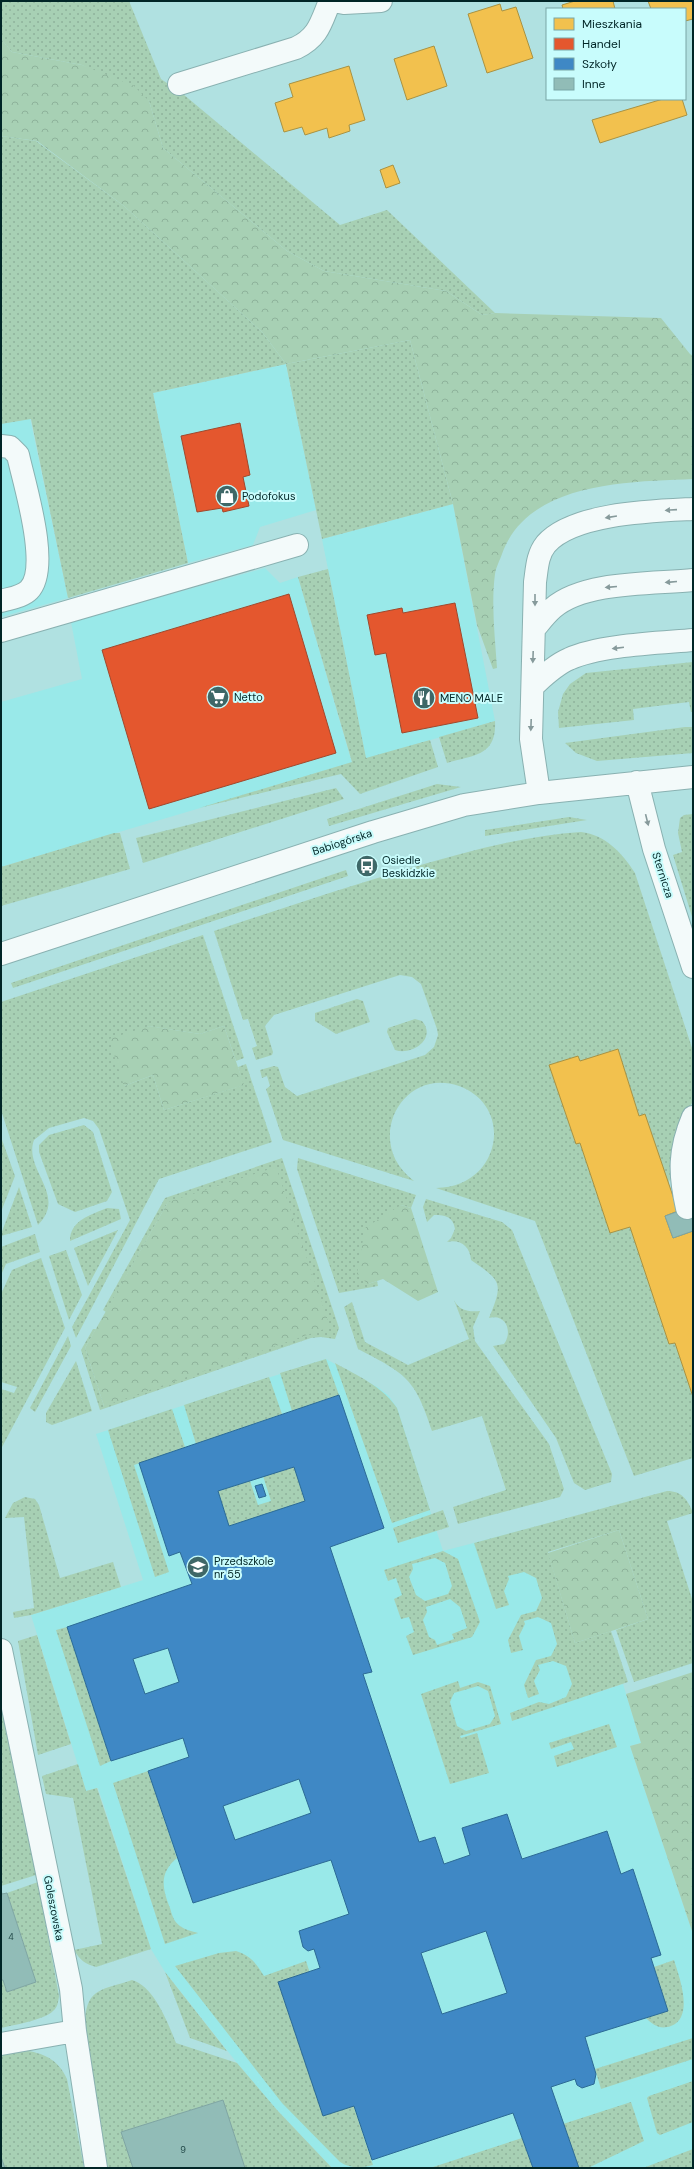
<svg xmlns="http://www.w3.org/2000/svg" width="694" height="2169" font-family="'DM Sans',sans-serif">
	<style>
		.built { fill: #99e9e9 }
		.grass { fill: url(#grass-dots); fill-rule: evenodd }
		.forest { fill: url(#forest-crowns) }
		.homes { fill: #f2c14e; stroke: #a99242 }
		.shops { fill: #e4572e; stroke: #a0482c }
		.schools { fill: #3f88c5; stroke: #2c6a95; fill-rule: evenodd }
		.building { fill: #91bcb7; stroke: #7fa5a2 }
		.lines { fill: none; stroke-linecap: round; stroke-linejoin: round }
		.minor-casing { stroke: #89b1b1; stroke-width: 24 }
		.minor { stroke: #f3fafa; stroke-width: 22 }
		.oneway { fill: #869a9b }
		.labels { text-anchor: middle; stroke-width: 4; stroke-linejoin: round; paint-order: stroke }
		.number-label { font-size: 9px; fill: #244b4a }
		.poi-label { font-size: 11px; fill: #002526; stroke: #c8fcfc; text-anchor: start }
		.street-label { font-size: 11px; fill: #002526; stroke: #c8fcfc }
	</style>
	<defs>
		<pattern id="grass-dots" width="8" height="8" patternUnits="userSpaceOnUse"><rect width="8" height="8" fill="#a7d0b4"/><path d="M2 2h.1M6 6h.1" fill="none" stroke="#8eb29b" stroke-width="1.8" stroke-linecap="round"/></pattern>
		<pattern id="forest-crowns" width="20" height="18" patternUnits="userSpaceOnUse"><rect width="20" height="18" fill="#a7d0b4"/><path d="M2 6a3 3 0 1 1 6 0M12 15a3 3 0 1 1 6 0" fill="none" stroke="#8eb29b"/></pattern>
	</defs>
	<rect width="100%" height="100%" fill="#b0e1e1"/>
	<path class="built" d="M286,364L316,510L260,527L253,545L188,563L153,393Z
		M30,418L68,598L1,617V424Z
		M453,504L495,721L366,759L322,539Z
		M265,568L280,583L298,577L352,763L1,867V702L82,679L71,622Z
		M326,1359L379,1388L389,1396L397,1408L443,1551L531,1528L586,1696L623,1684L641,1743L630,1746L693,1934V2168H332L277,2110L237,2063L165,1972L151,1949L98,1788L86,1791L31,1615L143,1580L96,1434Z"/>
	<path class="grass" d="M1,1H129L161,79L183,94L340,225L387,210L495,313L482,315L446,291L324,271L287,251L163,148L149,101L82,65L12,52L1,39Z
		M1,136L36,141L124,206L262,332L286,364L410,340L453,504L322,539L286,364L153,393L188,563L68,598L31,419L1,424Z
		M328,569L366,758L430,740L438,767L360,794L341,774L199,808L352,762L298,577Z
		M693,662V712H691L689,702L633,709L634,720L559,728L558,712L563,694L570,684L586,673Z
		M495,721C497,756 474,755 447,763L439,737Z
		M685,727H693V753L597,761L576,753L565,743Z
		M437,784L461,787L329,826L327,819Z
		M336,788L344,799L143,863L136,838Z
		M693,814V920L673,855L682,852L678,833L680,818L684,815Z
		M569,817L587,820L485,836V830Z
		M581,832C606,835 622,853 635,873L693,1051V1101L675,1135L672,1146L673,1175L668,1183L645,1114L639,1116L618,1049L580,1061L578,1056L549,1065L576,1144L580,1143L610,1233L630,1227L669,1344L675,1343L693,1397V1458L634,1476L535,1221L436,1188C500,1188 516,1107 459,1086C402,1066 362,1142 414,1181L283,1140L266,1089L270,1086L267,1076L262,1078L260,1070L274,1066L278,1067L285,1087L297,1096L425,1055L434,1047L438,1035L437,1029L421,984L412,977L400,975L274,1015L265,1026L273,1052L272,1055L256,1060L252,1048L257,1046L248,1019L243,1020L214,931C277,910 340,889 404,870C462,853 521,836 581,832Z
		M114,833H120L130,869L1,906V867Z
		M346,870L348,876L13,988L11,983Z
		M203,935L244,1058L236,1061L224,1026L200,1034L148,1026L124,1086L153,1075L164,1110L243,1085L238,1067L246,1064L272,1142L159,1179L76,1338L72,1327L130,1220L99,1129L93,1121L84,1118L49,1128L34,1140C23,1170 68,1195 38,1225L1,1110V1002Z
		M357,999L363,1001L370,1022L336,1034L315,1021V1013Z
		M415,1019L422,1021C437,1038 413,1056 395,1050L387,1032L388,1028Z
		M84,1125L93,1132L112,1192L107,1201L75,1212L58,1204L39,1152V1145L49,1135Z
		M1,1137L15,1176L1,1212Z
		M282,1158L339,1328L335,1339L321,1337L311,1338L100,1410L81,1350L93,1329H96L85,1348L104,1406L168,1202L106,1312L103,1310L165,1198Z
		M298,1158L416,1195L411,1208L401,1205L368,1284L377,1281L378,1286L339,1293L297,1169Z
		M19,1187L32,1227L1,1236V1234Z
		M426,1199L502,1222L512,1230L612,1474L611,1482L585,1490L574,1483L556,1438L493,1346L504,1344C513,1332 506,1313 489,1318C504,1282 501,1281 471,1260C470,1246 460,1239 447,1242L451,1238L455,1229C453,1217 446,1215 434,1215L427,1222L423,1207Z
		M107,1208L119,1209L121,1219L70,1241C70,1220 91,1215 107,1208Z
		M118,1230L88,1286L74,1248Z
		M35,1234L40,1252L6,1264L1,1275V1247Z
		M66,1250L82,1295L69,1320L49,1256Z
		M41,1258L65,1328L1,1449V1389L14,1393L17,1387L1,1382V1294L12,1270Z
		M454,1300C459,1311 469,1312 480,1311L473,1327L475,1341L549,1444L564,1489L560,1497L458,1524L453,1507L506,1490L482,1416L432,1431C415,1378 406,1374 358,1349L344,1307L352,1302L365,1342L408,1365L469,1339Z
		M68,1336L71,1346L35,1412L30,1408Z
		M326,1359L339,1395L292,1411L280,1373Z
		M76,1361L92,1411L52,1425L46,1422V1413Z
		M335,1363C358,1376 382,1386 397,1408L430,1510L392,1523Z
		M269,1377L282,1414L196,1444L184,1405Z
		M172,1409L185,1447L134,1465L169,1572L155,1577L108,1430Z
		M294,1467L305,1501L229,1526L218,1491L250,1481L258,1505L271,1501L263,1476Z
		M667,1491C682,1491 688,1500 693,1513L667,1521L693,1602V1663L634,1682L616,1630L648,1619L619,1530L548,1552L575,1643L611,1631L628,1682L512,1721L510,1713L539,1702L549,1704L566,1697L572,1684L566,1666L553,1661L538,1665L540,1670L534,1681L539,1694L528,1698L524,1685L536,1660L551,1656L557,1644L551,1623L538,1617L524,1621L525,1624L519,1636L523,1650L511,1653L508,1640L521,1615L536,1611L542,1598L536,1578L524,1572L508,1576L509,1579L504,1591L509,1605L496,1609L474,1543Z
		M25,1497L35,1499L39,1505L60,1578L113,1562L121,1587L31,1615L14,1618L13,1612L34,1608L24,1517L5,1518L13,1503Z
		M443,1510L449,1527L398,1543L393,1528Z
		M443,1551L458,1559L480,1622L472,1637L413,1655L406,1636L414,1632L409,1617L401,1619L394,1599L402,1595L396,1578L388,1581L384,1570ZM435,1558L445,1563L452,1586L448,1594L425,1601L416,1595L409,1577L413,1569L412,1564ZM450,1599L460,1607L467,1628L452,1634L454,1639L437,1645L435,1640L429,1637L423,1620L427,1612L426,1607Z
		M67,1627L111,1761L100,1766L56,1630Z
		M37,1635L71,1744L38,1755L18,1641Z
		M458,1681L460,1688L478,1682L490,1686L501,1724L460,1736L461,1738L477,1733L489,1773L450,1784L421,1694ZM478,1686L488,1691L495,1716L490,1724L466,1731L457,1726L450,1702L454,1693Z
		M5,1708L19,1775L36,1875L1,1886V1709Z
		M609,1724L617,1747L557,1767L554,1756L574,1749L571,1742L551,1749L549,1743Z
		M78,1764L86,1791L97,1788L151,1949L96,1967C85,1964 80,1960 74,1950L102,1944L73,1798L46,1794L42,1776Z
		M148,1771L177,1858C159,1873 162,1888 170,1908C172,1915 174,1922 180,1926C185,1930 192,1931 198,1933L165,1944L113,1783Z
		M38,1882L59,1996C58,2002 58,2007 53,2011C44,2020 14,2025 1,2028V1980H3L7,1992L36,1982L7,1893Z
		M236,1951C251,1956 256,1963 264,1976L306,1961L373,2165C361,2168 351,2169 340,2162L282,2103L175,1966L219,1953Z
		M674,1960C680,1979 694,2017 671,2026C660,2030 653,2025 646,2018L668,2011L654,1967Z
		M165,1972L227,2051L190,2038Z
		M132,1980C154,1986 168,2023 176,2043L237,2063L277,2110L332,2168H245L223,2100L121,2132L133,2168H108L101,2133L85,2020C87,1987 104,1990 132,1980Z
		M693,2038V2059L601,2089L595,2069Z
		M28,2051C46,2054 59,2061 67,2079L84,2168H5L1,2157V2054Z
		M693,2081V2122L660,2135L657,2133L647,2098L649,2096Z
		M631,2102L644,2141L588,2168H579L563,2124Z
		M522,2138L533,2168H430Z
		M693,2149V2168H643Z"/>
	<path class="forest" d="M1,39L12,52L82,65L134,86L149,101L163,148L287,251L324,271L446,291L482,315L495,313L661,318L690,354L693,356V479C629,482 528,481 502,554C500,560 496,567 495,574C491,604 495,637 497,668L493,669L477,625L453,504L410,340L286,364L262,332L124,206L37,141L1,136Z
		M149,1026L200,1034L224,1026L244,1085L164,1110L153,1075L124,1086L109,1039Z
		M276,1167L330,1327L104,1406L85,1348L168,1202Z
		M401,1205L411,1208L438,1292L418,1301L383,1279L368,1284L357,1274L365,1228Z
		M619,1530L648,1619L575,1643L548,1553Z
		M693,1672V1934L630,1746L641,1743L626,1694Z"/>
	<path class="homes" d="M575,1H613L615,9H563L562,5Z
		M648,1H693V19L685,21V9H651Z
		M500,4L502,11L516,7L533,58L487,73L468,14Z
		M434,46L447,86L407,100L394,59Z
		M349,66L365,120L349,125L350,131L329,138L327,128L305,135L302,127L284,132L275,103L293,97L289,84Z
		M663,99H682L687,115L600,143L592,120Z
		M393,165L400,183L386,188L380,170Z
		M618,1049L639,1116L645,1114L678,1211L665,1216L673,1238L693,1231V1397L675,1343L669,1344L630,1227L610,1233L580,1143L576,1144L549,1065L578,1056L580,1061Z"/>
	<path class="shops" d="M240,423L250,475L243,477L249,506L223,512L222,508L197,512L181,436Z
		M289,594L336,753L149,809L102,650Z
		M455,603L478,718L402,733L386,653L375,655L367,615L402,608L403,613Z"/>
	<path class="schools" d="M339,1395L384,1528L330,1547L372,1672L363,1674L419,1842L435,1837L444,1864L470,1855L462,1828L507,1814L522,1859L607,1831L621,1874L633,1869L661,1955L651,1958L668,2011L585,2037L596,2074L594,2084L582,2088L577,2085L575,2079L551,2087L579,2168H533L513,2113L372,2160L354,2106L323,2116L278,1982L320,1968L314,1949L308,1951L303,1947L299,1931L349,1914L331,1860L193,1903L148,1771L189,1757L183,1738L111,1761L67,1627L192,1584L180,1552L169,1556L139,1463ZM294,1467L305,1501L229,1526L218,1491ZM168,1648L179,1682L145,1694L133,1659ZM299,1779L311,1813L235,1840L223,1806ZM486,1931L507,1993L442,2014L421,1953Z
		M262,1484L266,1496L259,1498L255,1486Z"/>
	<path class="building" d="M693,1206V1231L673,1238L665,1216Z
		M1,1890L2,1894L7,1893L36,1982L7,1992L3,1980H1Z
		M223,2100L245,2168H133L121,2132Z
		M1,2157L5,2168H1Z"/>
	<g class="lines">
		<g class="minor-casing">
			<path id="minor" d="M333,1L344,3L381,1
				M179,84L296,48C319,37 321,22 330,1
				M1,446L10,447L18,455C24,483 51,568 29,590C22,597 11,598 1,601
				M534,629C540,622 546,614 553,608C584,581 653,584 693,580
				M1,631L297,545
				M533,686C544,676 555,665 569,659C599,645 659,643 693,640
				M637,782L654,849L693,967
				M539,793L531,739L535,582C537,569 537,555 546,544C573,513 653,511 693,509
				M1,954L373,832L464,805L539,793L693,777
				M687,1208C679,1173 679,1150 693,1117
				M1,1650L71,1989L75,2031L96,2168
				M1,2044L75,2031"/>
		</g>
		<use href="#minor" class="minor"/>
	</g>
	<defs><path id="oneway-solid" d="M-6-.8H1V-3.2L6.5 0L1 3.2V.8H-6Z"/></defs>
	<g class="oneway">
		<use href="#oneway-solid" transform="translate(671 510) rotate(176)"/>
		<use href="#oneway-solid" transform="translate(611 517) rotate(171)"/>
		<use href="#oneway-solid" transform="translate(671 582) rotate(175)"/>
		<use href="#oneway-solid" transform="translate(611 587) rotate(175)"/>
		<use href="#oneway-solid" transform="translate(535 600) rotate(90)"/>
		<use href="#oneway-solid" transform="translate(618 648) rotate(173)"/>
		<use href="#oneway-solid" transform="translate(533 657) rotate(92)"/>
		<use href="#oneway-solid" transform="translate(531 725) rotate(92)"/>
		<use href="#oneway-solid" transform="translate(647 820) rotate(76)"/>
	</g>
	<defs>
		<g id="shop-disc" transform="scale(1.15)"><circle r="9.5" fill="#3e6767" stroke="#c8fcfc"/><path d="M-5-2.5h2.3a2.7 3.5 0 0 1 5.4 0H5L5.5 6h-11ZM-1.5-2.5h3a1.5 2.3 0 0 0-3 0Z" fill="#fff"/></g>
		<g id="supermarket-disc" transform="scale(1.15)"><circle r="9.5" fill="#3e6767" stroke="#c8fcfc"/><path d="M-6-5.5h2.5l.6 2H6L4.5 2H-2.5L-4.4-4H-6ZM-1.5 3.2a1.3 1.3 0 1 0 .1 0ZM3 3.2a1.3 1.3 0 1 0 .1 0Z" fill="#fff"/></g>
		<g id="restaurant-disc" transform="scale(1.15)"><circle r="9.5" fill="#3e6767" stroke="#c8fcfc"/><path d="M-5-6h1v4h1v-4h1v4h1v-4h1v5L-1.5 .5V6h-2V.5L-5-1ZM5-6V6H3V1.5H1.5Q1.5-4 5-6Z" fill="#fff"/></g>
		<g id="bus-disc" transform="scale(1.15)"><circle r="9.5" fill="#3e6767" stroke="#c8fcfc"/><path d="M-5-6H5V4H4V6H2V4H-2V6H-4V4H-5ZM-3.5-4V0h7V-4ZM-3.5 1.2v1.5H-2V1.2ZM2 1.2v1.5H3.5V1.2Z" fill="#fff"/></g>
		<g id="school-disc" transform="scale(1.15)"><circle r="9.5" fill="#3e6767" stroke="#c8fcfc"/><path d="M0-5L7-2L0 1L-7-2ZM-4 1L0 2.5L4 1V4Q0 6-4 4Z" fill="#fff"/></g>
	</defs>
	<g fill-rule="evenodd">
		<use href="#shop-disc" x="227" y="496"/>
		<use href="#supermarket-disc" x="218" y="697"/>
		<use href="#restaurant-disc" x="424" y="698"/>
		<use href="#bus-disc" x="367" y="866"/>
		<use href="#school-disc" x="198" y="1567"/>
	</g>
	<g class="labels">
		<g class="number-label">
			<text x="11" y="1940">4</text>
			<text x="183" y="2153">9</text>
		</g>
		<g class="poi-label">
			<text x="242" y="500">Podofokus</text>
			<text x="234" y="701">Netto</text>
			<text x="440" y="702">MENO MALE</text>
			<text x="382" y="864">Osiedle<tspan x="382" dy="13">Beskidzkie</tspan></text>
			<text x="214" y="1565">Przedszkole<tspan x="214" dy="13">nr 55</tspan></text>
		</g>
		<g class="street-label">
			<text transform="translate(342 842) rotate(-18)" y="4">Babiogórska</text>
			<text transform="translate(663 875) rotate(72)" y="4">Sternicza</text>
			<text transform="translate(54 1908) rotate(79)" y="4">Goleszowska</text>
		</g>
	</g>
	<rect width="694" height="2169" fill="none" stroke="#002526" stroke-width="4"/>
	<rect x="546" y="8" width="140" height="92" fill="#c8fcfc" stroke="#78a6a6"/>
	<rect x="554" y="18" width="20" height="12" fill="#f2c14e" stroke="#78a6a6"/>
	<text x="582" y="28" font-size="12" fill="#002526">Mieszkania</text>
	<rect x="554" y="38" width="20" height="12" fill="#e4572e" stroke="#78a6a6"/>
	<text x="582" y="48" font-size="12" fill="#002526">Handel</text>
	<rect x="554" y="58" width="20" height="12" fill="#3f88c5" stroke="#78a6a6"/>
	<text x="582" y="68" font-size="12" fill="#002526">Szkoły</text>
	<rect x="554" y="78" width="20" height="12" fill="#91bcb7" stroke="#78a6a6"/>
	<text x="582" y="88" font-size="12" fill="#002526">Inne</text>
</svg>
